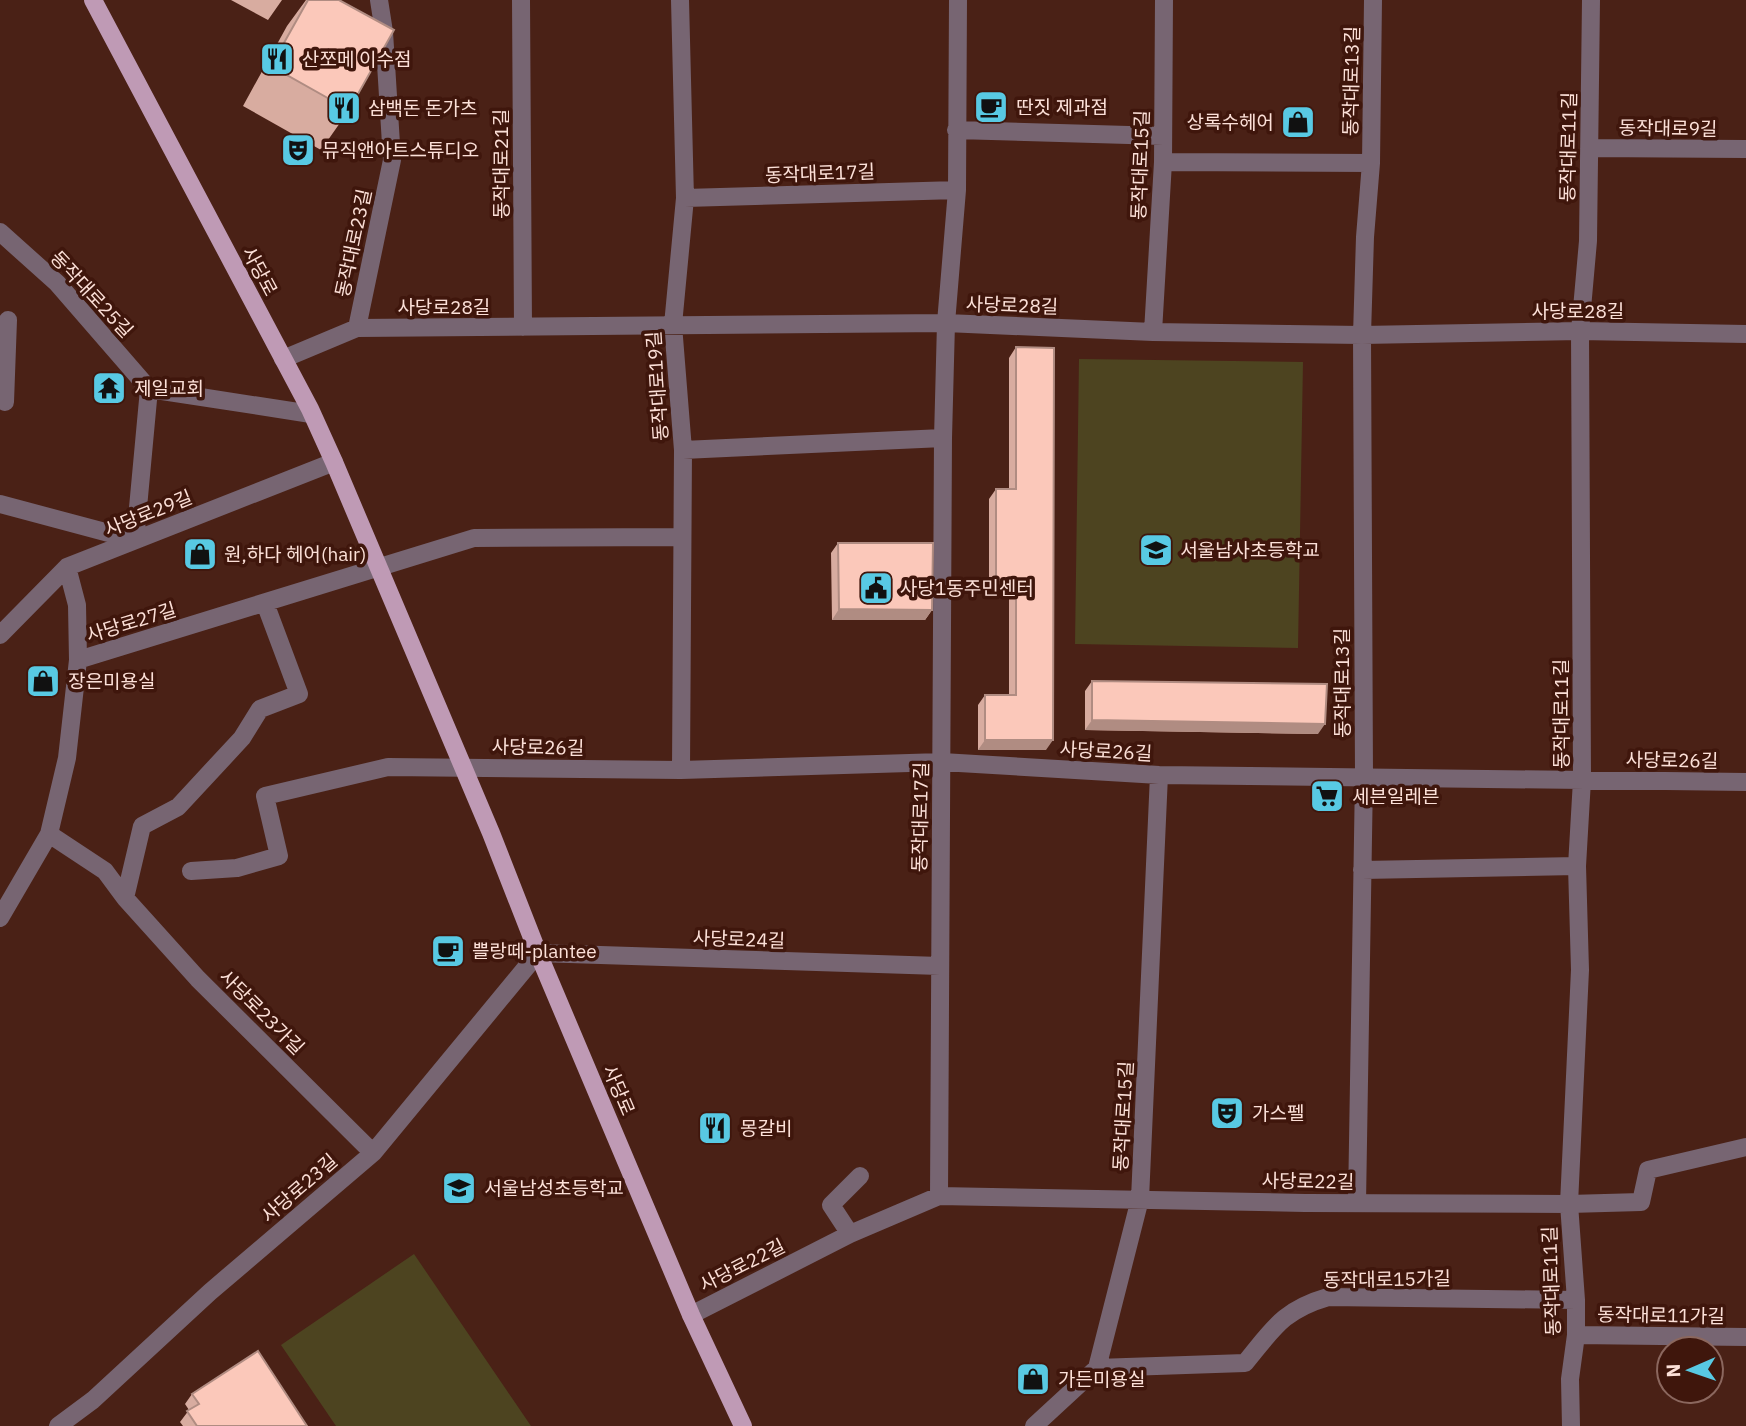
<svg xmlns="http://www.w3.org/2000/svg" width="1746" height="1426" font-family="'IBM Plex Sans','Noto Sans KR',sans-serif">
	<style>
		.green { fill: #4d4420 }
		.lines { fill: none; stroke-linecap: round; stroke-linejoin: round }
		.street { stroke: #776572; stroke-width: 18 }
		.primary { stroke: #bf9ab5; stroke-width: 18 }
		.wall { fill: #d8aca0 }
		.shaded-wall { fill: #b08c82 }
		.building { fill: #fbc8ba; stroke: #b08c82; stroke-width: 2 }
		.labels { text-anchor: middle; stroke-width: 7; stroke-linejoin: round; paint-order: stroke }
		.poi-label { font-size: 19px; fill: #fce0d8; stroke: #3f160c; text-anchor: start }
		.street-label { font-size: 19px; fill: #fce0d8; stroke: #3f160c }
	</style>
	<rect width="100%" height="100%" fill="#4a2116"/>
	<path class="green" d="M1079,359L1303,362L1298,648L1075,644Z
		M414,1254L531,1426H336L281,1345Z"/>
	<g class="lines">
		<path class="street" d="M521,0L523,327
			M680,0L685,198L673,325L683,450L681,770
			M956,130L1163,136
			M1589,148L1746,149
			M1163,162L1371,163
			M685,198L957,190
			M0,232L57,283L149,389L135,540L0,504
			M357,328L392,160L384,32L379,0
			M1153,332L1163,162L1164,0
			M283,359L357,328L946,323L1153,332L1362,335L1580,331L1746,334
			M149,389L311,414
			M5,402L8,320
			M683,450L943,438
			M0,635L67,567L334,462
			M78,660L474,538L681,537
			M49,834L105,871L125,898L198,979L373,1153
			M1362,870L1577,866
			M191,871L237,868L279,856L265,796L388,767L681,770L942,762L1159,775L1746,782
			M125,898L142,826L178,807L242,738L260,709L299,694L265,603
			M0,918L49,834L67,758L78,660L77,605L67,567
			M939,1196L943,438L946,323L957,190L958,0
			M1357,1203L1364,777L1362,335L1365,237L1371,163L1373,0
			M850,1234L831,1205L860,1176
			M691,1315L850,1234L939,1196L1305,1203L1569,1204L1641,1202L1648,1170L1746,1147
			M1576,1335L1746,1337
			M1097,1368L1245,1363C1273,1329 1283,1310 1328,1297L1576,1300
			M58,1426L93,1400L210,1292L373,1153L538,953L940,966
			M1034,1426L1097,1368L1140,1199L1159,775
			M1571,1426L1570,1379L1576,1335V1300L1569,1204L1580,970L1577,866L1582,780L1580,331L1588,241L1591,0"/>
		<path class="primary" d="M93,0L310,409L334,462L491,833L538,953L691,1315L743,1426"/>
	</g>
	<path class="wall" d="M231,0H282L268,20Z
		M306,0H339L349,110L321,150L243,106L287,26Z
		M1016,347L1046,750H978V705L985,695H1009V593H989V499L996,489H1009V358Z
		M838,543L932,610L925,620H832L831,553Z
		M1092,681L1318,734L1085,730V691Z
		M192,1394L307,1426H183L180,1422L189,1410L185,1404Z"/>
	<path class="shaded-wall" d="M996,582H1016L1009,593H989Z
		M839,609L932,610L925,620H832Z
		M1092,720L1325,724L1318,734L1085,730Z
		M985,740H1053L1046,750H978Z"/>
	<path class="building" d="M308,0H339L394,30L349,110L271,66Z
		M1016,347L1054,348L1053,740H985V695H1016V582H996V489H1016Z
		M838,543H933L932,610L839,609Z
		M1092,681L1327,684L1325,724L1092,720Z
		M258,1351L307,1426H197L187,1411L199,1404L192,1394Z"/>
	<defs>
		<g id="restaurant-square" transform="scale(1.75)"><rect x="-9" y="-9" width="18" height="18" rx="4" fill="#58c9e3" stroke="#3f160c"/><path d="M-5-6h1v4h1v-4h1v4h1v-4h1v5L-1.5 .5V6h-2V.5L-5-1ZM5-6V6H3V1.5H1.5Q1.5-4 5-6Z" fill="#111"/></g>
		<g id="cafe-square" transform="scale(1.75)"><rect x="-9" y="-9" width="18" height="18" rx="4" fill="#58c9e3" stroke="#3f160c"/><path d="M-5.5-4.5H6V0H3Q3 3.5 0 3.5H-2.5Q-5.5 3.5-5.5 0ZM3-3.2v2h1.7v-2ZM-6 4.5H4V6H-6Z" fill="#111"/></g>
		<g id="shop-square" transform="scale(1.75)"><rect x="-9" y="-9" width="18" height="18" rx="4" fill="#58c9e3" stroke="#3f160c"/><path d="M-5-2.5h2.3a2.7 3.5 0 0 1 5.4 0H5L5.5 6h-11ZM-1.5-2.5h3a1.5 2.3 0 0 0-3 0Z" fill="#111"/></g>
		<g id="theatre-square" transform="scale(1.75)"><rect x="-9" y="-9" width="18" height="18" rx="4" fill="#58c9e3" stroke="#3f160c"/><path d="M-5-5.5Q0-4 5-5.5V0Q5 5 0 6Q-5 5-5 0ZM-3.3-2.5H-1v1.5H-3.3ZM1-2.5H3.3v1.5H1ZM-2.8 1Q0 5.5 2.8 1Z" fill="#111"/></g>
		<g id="temple-square" transform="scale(1.75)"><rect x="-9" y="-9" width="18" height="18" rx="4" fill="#58c9e3" stroke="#3f160c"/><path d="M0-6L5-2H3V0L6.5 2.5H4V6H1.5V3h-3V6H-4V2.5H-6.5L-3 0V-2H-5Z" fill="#111"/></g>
		<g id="school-square" transform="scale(1.75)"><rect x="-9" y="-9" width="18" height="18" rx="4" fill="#58c9e3" stroke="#3f160c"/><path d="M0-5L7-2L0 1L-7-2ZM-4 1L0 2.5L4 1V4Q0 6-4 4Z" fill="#111"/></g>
		<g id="civic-square" transform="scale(1.75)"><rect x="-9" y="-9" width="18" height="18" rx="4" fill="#58c9e3" stroke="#3f160c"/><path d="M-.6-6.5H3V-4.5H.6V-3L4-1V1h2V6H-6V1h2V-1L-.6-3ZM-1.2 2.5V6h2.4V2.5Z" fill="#111"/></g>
		<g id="supermarket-square" transform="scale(1.75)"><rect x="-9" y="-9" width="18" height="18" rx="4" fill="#58c9e3" stroke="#3f160c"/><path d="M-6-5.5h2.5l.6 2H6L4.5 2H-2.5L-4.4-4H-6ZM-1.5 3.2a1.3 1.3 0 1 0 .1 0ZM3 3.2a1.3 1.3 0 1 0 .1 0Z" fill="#111"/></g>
	</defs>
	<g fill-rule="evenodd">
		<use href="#restaurant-square" x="277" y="59"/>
		<use href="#cafe-square" x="991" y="107"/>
		<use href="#restaurant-square" x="344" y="108"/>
		<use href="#shop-square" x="1298" y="122"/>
		<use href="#theatre-square" x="298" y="150"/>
		<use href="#temple-square" x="109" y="388"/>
		<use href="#school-square" x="1156" y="550"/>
		<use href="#shop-square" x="200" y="554"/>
		<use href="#civic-square" x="876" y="588"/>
		<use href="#shop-square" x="43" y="681"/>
		<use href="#supermarket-square" x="1327" y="796"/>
		<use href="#cafe-square" x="448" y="951"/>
		<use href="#theatre-square" x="1227" y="1113"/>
		<use href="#restaurant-square" x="715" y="1128"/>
		<use href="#school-square" x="459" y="1188"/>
		<use href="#shop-square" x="1033" y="1379"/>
	</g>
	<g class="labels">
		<g class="poi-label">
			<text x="302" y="66">산쪼메 이수점</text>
			<text x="1016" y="114">딴짓 제과점</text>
			<text x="368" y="115">삼백돈 돈가츠</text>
			<text x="1274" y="129" text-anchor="end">상록수헤어</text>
			<text x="322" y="157">뮤직앤아트스튜디오</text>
			<text x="134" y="395">제일교회</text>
			<text x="1180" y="557">서울남사초등학교</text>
			<text x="224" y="561">원,하다 헤어(hair)</text>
			<text x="900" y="595">사당1동주민센터</text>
			<text x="68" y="688">장은미용실</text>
			<text x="1352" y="803">세븐일레븐</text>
			<text x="472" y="958">쁠랑떼-plantee</text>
			<text x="1252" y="1120">가스펠</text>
			<text x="740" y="1135">몽갈비</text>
			<text x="484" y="1195">서울남성초등학교</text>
			<text x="1058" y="1386">가든미용실</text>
		</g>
		<g class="street-label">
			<text transform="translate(1351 81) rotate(-89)" y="7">동작대로13길</text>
			<text transform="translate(1668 128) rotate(1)" y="7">동작대로9길</text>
			<text transform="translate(1568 147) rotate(-89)" y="7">동작대로11길</text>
			<text transform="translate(501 164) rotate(-90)" y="7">동작대로21길</text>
			<text transform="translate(1140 165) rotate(-88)" y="7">동작대로15길</text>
			<text transform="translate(820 173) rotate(-2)" y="7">동작대로17길</text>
			<text transform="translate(353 243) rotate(-78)" y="7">동작대로23길</text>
			<text transform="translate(260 271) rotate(62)" y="7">사당로</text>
			<text transform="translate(92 294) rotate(47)" y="7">동작대로25길</text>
			<text transform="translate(1012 305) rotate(2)" y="7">사당로28길</text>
			<text x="444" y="314">사당로28길</text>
			<text x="1578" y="318">사당로28길</text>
			<text transform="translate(657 386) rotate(-94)" y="7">동작대로19길</text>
			<text transform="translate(148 513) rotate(-22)" y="7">사당로29길</text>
			<text transform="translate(131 622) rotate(-17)" y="7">사당로27길</text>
			<text transform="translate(1342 683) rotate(-90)" y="7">동작대로13길</text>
			<text transform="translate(1561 714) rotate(-90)" y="7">동작대로11길</text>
			<text transform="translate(538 747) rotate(1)" y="7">사당로26길</text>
			<text transform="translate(1106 751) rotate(3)" y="7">사당로26길</text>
			<text transform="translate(1672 760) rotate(1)" y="7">사당로26길</text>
			<text transform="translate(920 817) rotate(-89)" y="7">동작대로17길</text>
			<text transform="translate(739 939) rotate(2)" y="7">사당로24길</text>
			<text transform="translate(262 1012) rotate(45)" y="7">사당로23가길</text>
			<text transform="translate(619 1090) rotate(67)" y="7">사당로</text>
			<text transform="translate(1123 1116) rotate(-87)" y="7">동작대로15길</text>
			<text transform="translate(1308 1181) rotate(1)" y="7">사당로22길</text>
			<text transform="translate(299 1188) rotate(-41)" y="7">사당로23길</text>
			<text transform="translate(742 1265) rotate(-27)" y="7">사당로22길</text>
			<text transform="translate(1387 1279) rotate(-1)" y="7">동작대로15가길</text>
			<text transform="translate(1551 1281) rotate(-92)" y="7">동작대로11길</text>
			<text transform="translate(1661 1315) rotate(1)" y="7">동작대로11가길</text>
		</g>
	</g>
	<g transform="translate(1690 1370) rotate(268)"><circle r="33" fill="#3f160c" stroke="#8b675e" stroke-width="2"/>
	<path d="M0-5L12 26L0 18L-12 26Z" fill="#58c9e3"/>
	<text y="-10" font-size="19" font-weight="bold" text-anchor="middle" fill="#fce0d8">N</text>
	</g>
</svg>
